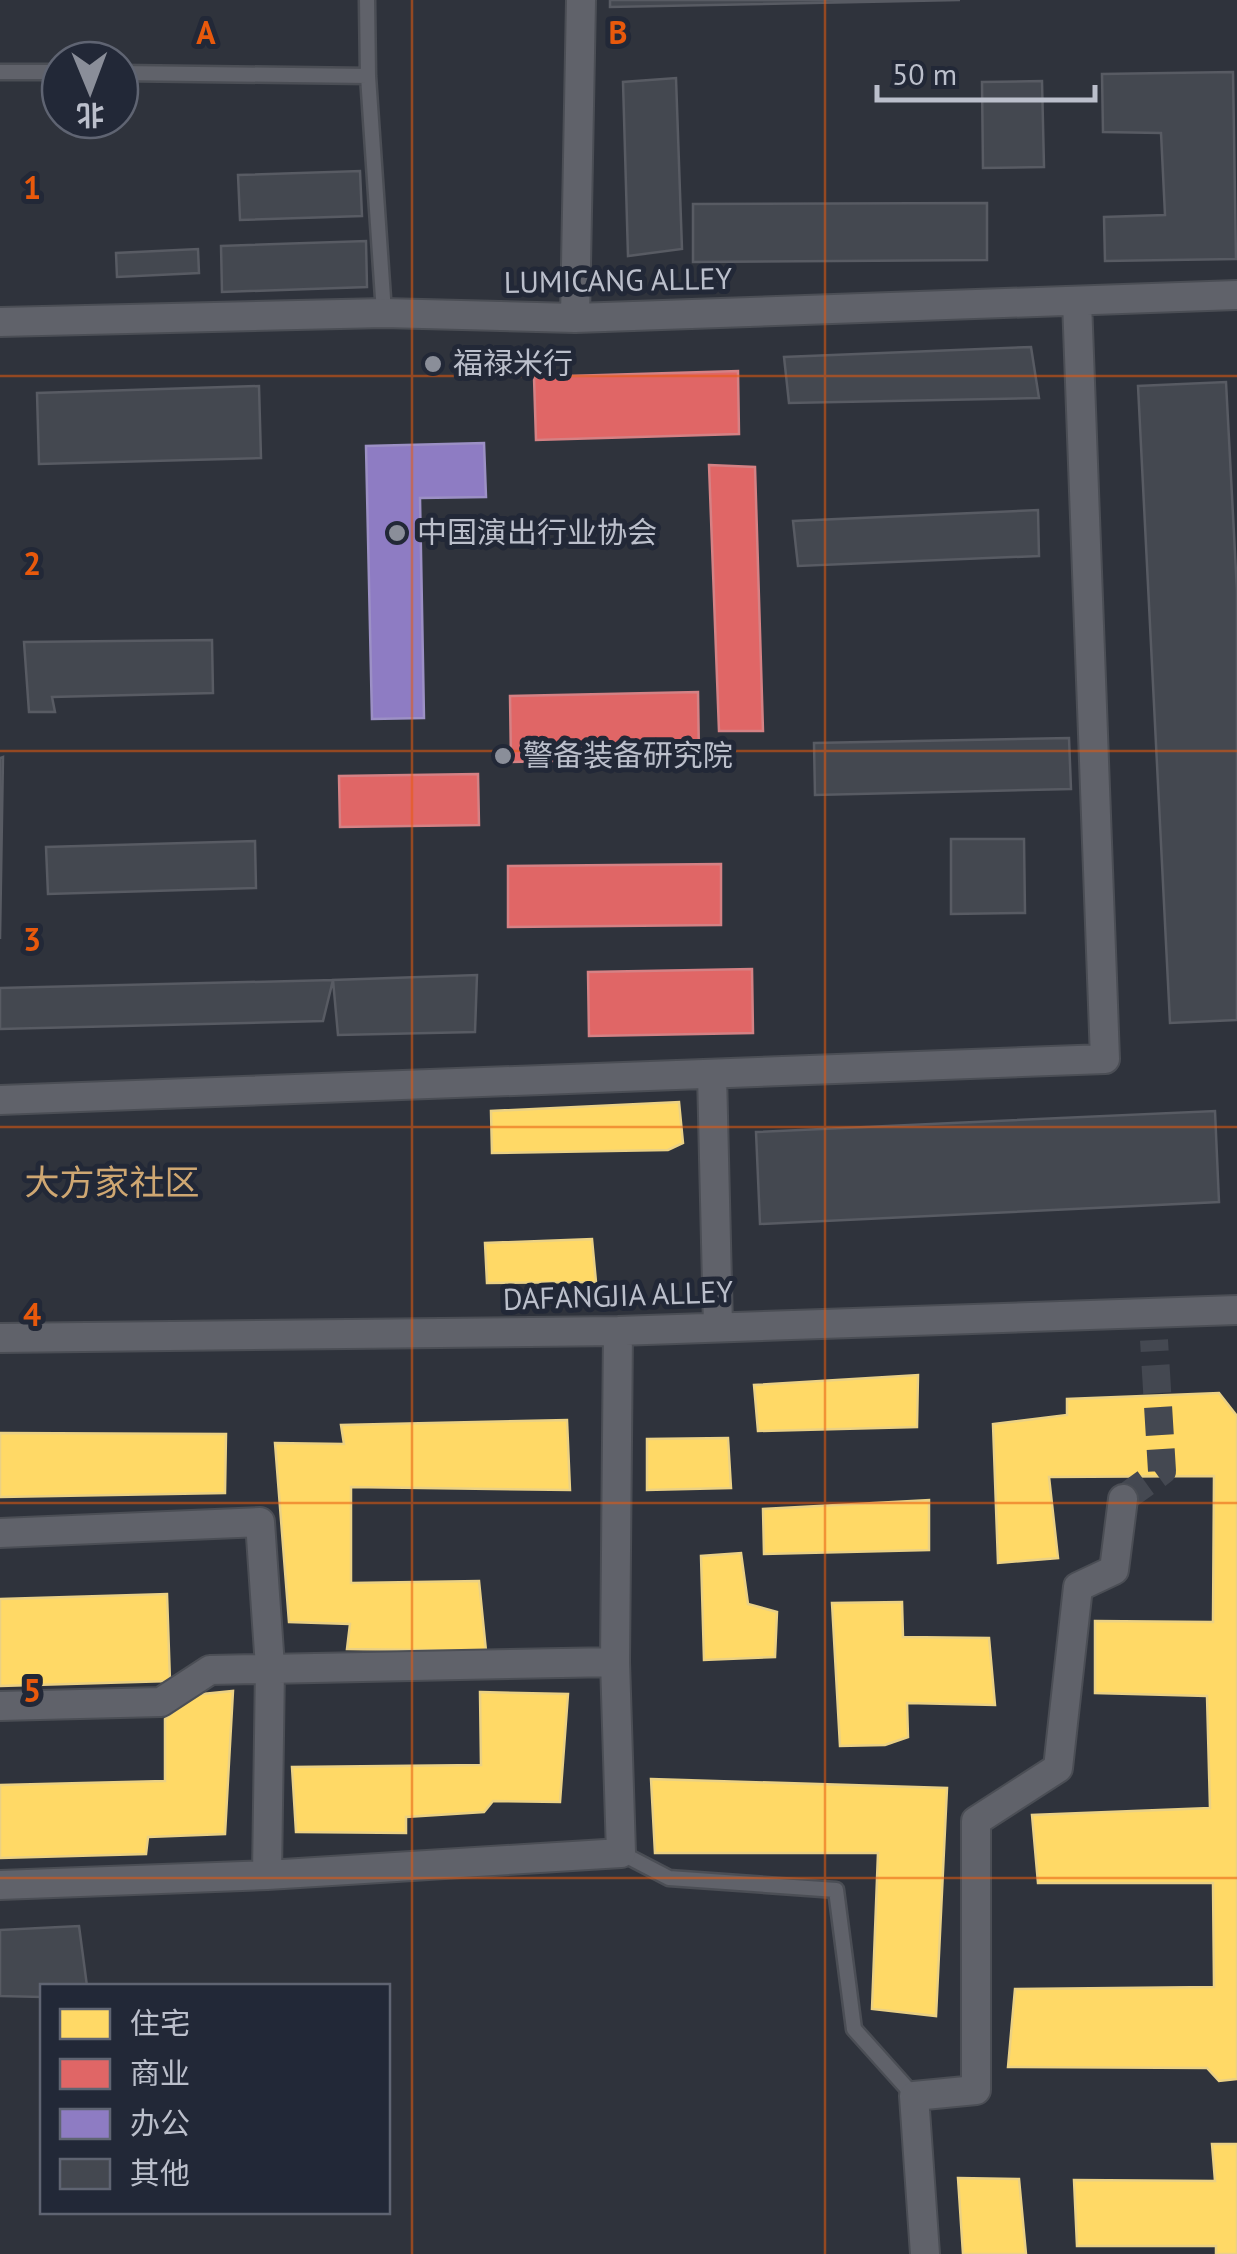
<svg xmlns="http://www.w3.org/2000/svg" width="1237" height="2254" font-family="'PT Sans','Noto Sans SC',sans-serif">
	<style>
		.homes { fill: #ffd966; stroke: #ebd184; stroke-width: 2.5 }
		.shops { fill: #e06666; stroke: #d58184; stroke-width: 2.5 }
		.offices { fill: #8e7cc3; stroke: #9c90c5; stroke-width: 2.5 }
		.building { fill: #444850; stroke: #585b63; stroke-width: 2.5 }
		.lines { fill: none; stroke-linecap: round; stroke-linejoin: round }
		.street-tunnel { stroke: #444851; stroke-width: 28; stroke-dasharray: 28 14; stroke-linecap: butt }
		.lane-casing { stroke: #4b4e55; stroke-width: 19 }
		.street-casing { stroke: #4b4e55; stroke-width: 32 }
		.lane { stroke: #60626a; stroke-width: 14 }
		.street { stroke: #60626a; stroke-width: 28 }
		.grid { fill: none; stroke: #e8590c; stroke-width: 2.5; stroke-opacity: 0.55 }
		.poi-dot { fill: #8a8e99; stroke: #222837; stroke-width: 4 }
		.labels { text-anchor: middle; stroke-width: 10; stroke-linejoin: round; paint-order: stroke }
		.street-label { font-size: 30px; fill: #bbbfcb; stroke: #222837 }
		.poi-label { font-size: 30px; fill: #bbbfcb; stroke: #222837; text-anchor: start }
		.quarter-label { font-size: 35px; fill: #cfa772; stroke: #222837 }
		.grid-label { font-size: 32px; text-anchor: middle; font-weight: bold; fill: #e8590c; stroke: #222837; stroke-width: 10; stroke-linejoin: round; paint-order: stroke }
	</style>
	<rect width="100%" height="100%" fill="#2f333c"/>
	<path class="homes" d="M679,1102L683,1143L668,1150L492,1153L491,1111Z
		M592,1239L596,1282L487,1283L485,1243Z
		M918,1375L917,1427L758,1431L754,1385Z
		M1219,1393L1237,1416V2079L1219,2081L1207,2068L1008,2067L1015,1989L1214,1987L1213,1883H1038L1032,1815L1210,1808L1207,1696L1095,1693V1621L1213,1622L1214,1476L1049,1477L1058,1558L998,1563L993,1424L1067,1415V1399Z
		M567,1420L570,1490L351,1487V1583L479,1581L486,1651L347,1649L350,1624L289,1622L275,1443L344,1444L341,1425Z
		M0,1433L226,1434L225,1493L0,1497Z
		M728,1438L731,1488L647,1490V1439Z
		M929,1500V1550L764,1554L763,1509Z
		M741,1553L748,1604L777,1612L775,1657L704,1660L701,1556Z
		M167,1594L170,1681L0,1686V1599Z
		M902,1602L903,1637L989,1638L995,1705L907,1703L908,1737L885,1745L840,1746L832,1603Z
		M233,1691L225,1834L148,1837L146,1854L0,1858V1785L165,1781V1719L193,1695Z
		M480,1692L568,1694L560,1802L493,1801L484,1812L406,1817V1833L296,1832L292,1767L481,1765Z
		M651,1779L947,1788L936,2016L872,2009L878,1853H655Z
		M1212,2144H1237V2254H1216V2246H1077L1074,2180L1215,2181Z
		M958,2178L1019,2179L1026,2254H963Z"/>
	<path class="shops" d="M738,371L739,434L536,440L534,377Z
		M709,465L755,467L763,731H719Z
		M698,692L699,758L511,762L510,696Z
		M478,774L479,825L340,827L339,776Z
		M721,864V925L508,927V866Z
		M752,969L753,1033L589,1036L588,972Z"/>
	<path class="offices" d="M484,443L486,497L420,498L424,718L372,719L366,446Z"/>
	<path class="building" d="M610,0H960L610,7Z
		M1233,72L1236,259L1105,261L1104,217L1165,215L1161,133L1103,132L1102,74Z
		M676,78L682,249L628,256L623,82Z
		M1042,81L1044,167L983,168L982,82Z
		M360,171L362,216L240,220L238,175Z
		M987,203V260L693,262V204Z
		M366,241L367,287L222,292L221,246Z
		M198,249L199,273L117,277L116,253Z
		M1031,347L1039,398L789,403L784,357Z
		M1226,382L1237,591V1020L1170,1023L1138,386Z
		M259,386L261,458L39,464L37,393Z
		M1038,510L1039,556L798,566L793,521Z
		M212,640L213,693L52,697L55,712H29L24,642Z
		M1069,738L1071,789L815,795L814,743Z
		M3,757L0,939V758Z
		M951,839H1024L1025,913L951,914Z
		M255,841L256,888L48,894L46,847Z
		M477,975L475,1032L338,1035L333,980Z
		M333,980L323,1021L0,1029V988Z
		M1215,1111L1219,1202L760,1224L756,1132Z
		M79,1926L87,1986H42V1997L0,1996V1930Z"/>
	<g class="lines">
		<path class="street-tunnel" d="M1123,1499L1162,1471L1154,1340"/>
		<g class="lane-casing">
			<path id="lane" d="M367,0L368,76L384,313
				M0,72H60
				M120,73L368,76
				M621,1853L669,1878L836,1890L854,2029L914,2096"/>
		</g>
		<g class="street-casing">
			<path id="street" d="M575,318L581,0
				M0,322L384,313L575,318L1237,295
				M712,1074L718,1326
				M0,1100L1105,1059L1077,301
				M0,1338L618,1331L1237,1310
				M0,1533L260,1522L270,1667L267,1875
				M0,1706L161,1702L210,1670L615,1662
				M0,1885L267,1875L621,1853L615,1662L618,1331
				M925,2254L914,2096L976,2090V1821L1058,1768L1078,1587L1114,1570L1123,1499"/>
		</g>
		<use href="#lane" class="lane"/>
		<use href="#street" class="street"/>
	</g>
	<path class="grid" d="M412,0V2254M825,0V2254M0,376H1237M0,751H1237M0,1127H1237M0,1503H1237M0,1878H1237"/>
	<g class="poi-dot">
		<circle cx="433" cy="364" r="10"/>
		<circle cx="397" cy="533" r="10"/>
		<circle cx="503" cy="756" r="10"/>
	</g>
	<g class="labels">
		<g class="street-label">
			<text transform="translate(618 281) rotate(-1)" y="10">LUMICANG ALLEY</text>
			<text transform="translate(618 1296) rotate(-2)" y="10">DAFANGJIA ALLEY</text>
		</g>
		<g class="poi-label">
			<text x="453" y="374">福禄米行</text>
			<text x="417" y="543">中国演出行业协会</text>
			<text x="523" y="766">警备装备研究院</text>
		</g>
		<g class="quarter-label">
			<text x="112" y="1195">大方家社区</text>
		</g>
	</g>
	<g class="grid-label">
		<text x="206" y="44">A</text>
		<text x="618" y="44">B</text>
		<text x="32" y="199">1</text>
		<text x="32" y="575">2</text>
		<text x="32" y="951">3</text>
		<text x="32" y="1326">4</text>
		<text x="32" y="1702">5</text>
	</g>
	<rect x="40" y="1984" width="350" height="230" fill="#222837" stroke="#5f6472" stroke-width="2.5"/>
	<rect x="60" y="2009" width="50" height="30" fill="#ffd966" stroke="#5f6472" stroke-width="2.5"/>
	<text x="130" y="2034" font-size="30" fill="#bbbfcb">住宅</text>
	<rect x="60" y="2059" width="50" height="30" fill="#e06666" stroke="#5f6472" stroke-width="2.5"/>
	<text x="130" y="2084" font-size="30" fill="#bbbfcb">商业</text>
	<rect x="60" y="2109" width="50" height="30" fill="#8e7cc3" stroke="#5f6472" stroke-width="2.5"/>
	<text x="130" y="2134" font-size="30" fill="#bbbfcb">办公</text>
	<rect x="60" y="2159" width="50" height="30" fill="#444850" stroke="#5f6472" stroke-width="2.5"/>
	<text x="130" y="2184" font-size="30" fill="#bbbfcb">其他</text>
	<g transform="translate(90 90) rotate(179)"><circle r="48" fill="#222837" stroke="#5f6472" stroke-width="2.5"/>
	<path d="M0-8L18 38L0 25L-18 38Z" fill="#8a8e99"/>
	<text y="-15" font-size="28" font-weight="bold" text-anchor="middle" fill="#bbbfcb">北</text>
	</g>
	<path d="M877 85v15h218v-15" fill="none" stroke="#bbbfcb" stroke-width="5"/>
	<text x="892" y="85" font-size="30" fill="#bbbfcb" stroke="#222837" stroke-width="8" paint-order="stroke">50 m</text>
</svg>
